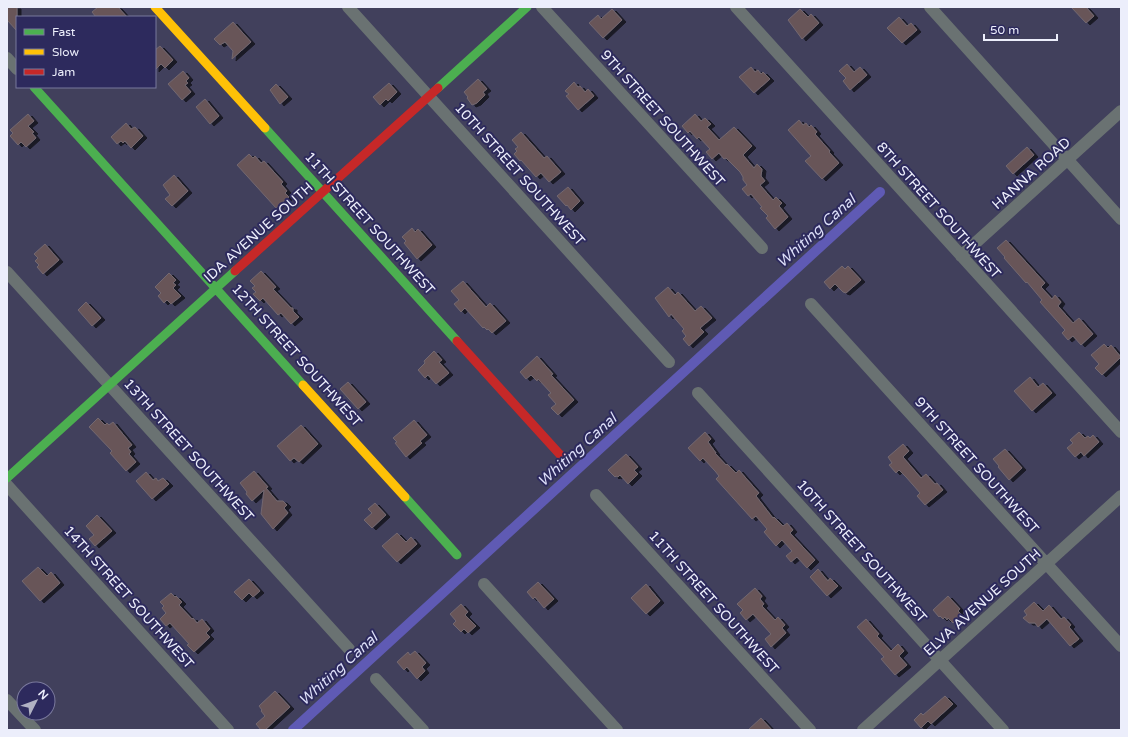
<svg xmlns="http://www.w3.org/2000/svg" width="1128" height="737" font-family="'Varela Round',sans-serif">
	<style>
		.lines { fill: none; stroke-linecap: round; stroke-linejoin: round }
		.canal { stroke: #5f5ab4; stroke-width: 10 }
		.building { fill: #685559; stroke: #736870; filter: url(#shadow) }
		.street { stroke: #6a7272; stroke-width: 12 }
		.fast { stroke: #4caf50; stroke-width: 9 }
		.slow { stroke: #ffc107; stroke-width: 9 }
		.jam { stroke: #c62828; stroke-width: 9 }
		.labels { text-anchor: middle; stroke-width: 4; stroke-linejoin: round; paint-order: stroke }
		.street-label { font-size: 14px; fill: #eceefb; stroke: #2d2a5d }
		.water-label { font-size: 15px; font-style: italic; fill: #dcdef8; stroke: #2d2a5d }
	</style>
	<defs>
		<filter id="shadow"><feDropShadow dx="4" dy="2" stdDeviation="0" flood-color="#0009"/></filter>
	</defs>
	<rect width="100%" height="100%" fill="#41405c"/>
	<g class="lines">
		<path class="canal" d="M293,730L880,192"/>
	</g>
	<path class="building" d="M7,7H17V31L7,20Z
		M98,7H118L127,17H96L92,12Z
		M1071,7H1086L1094,16L1086,23Z
		M612,9L622,20L603,38L589,23L598,15L601,19Z
		M800,9L808,17L811,14L819,23L802,39L788,20Z
		M899,17L907,26L911,23L917,30L902,43L887,28Z
		M233,22L251,42L232,59L233,51L225,42L220,45L214,39Z
		M160,46L173,60L165,68L161,64L155,70V50Z
		M847,64L854,72L860,67L867,75L850,90L843,81L846,78L839,71Z
		M751,67L755,72L758,70L761,74L763,72L770,79L754,93L739,77Z
		M183,71L189,78L186,81L188,83L185,85L191,92L182,100L168,84Z
		M478,79L487,89L483,92L485,95L477,103L472,105L467,98L468,97L464,92Z
		M574,82L578,87L580,86L585,92L588,89L594,96L578,110L566,96L569,94L565,91Z
		M389,83L397,92L388,101L386,99L380,105L373,97Z
		M276,84L288,97L280,104L270,90Z
		M205,99L219,116L210,124L196,107Z
		M28,114L34,121L28,126L34,132L32,133L36,138L26,147L21,142L18,145L10,136L13,133L10,130Z
		M695,114L701,121L705,118L711,124L707,127L719,140L734,127L752,146L743,155L754,168L757,164L762,169L761,176L765,181L760,185L773,200L776,197L782,203L779,206L788,217L775,229L766,218L768,216L760,208L762,207L751,194L748,196L742,189L747,185L743,180V177L740,172L726,158L724,159L719,153L712,159L706,152L710,149L699,137L697,139L690,131L688,133L682,126Z
		M799,120L803,125L806,123L809,127L811,125L817,132L815,134L830,151L829,152L839,163L822,179L805,161L811,156L788,130Z
		M126,123L131,129L135,127L143,136L131,148L125,141L123,143L121,141L117,144L111,137Z
		M521,132L544,158L547,156L561,172L549,182L541,173L536,177L521,160L520,161L514,154L517,151L515,149L518,147L512,140Z
		M1027,147L1034,155L1013,174L1006,166Z
		M249,154L253,158L255,156L261,163L264,161L283,182L281,184L287,191L285,193L289,197L276,208L237,165Z
		M174,175L188,191L172,206L165,199L170,195L163,185Z
		M568,187L580,201L571,210L567,205L566,206L557,196Z
		M412,228L415,232L418,229L432,245L417,259L404,243L406,241L402,237Z
		M1006,240L1045,283L1041,287L1052,299L1055,295L1061,302L1058,306L1073,323L1079,318L1093,334L1081,345L1073,336L1068,340L1062,333L1065,330L1040,302L1042,300L1027,282L1026,283L1004,258L1005,257L997,248Z
		M45,244L59,260L43,274L37,267L39,265L35,261L38,258L34,254Z
		M842,266L845,269L848,266L861,280L846,293L843,292L835,284L830,289L824,282Z
		M261,271L276,287L273,289L291,308H293V311L299,317L291,324L281,313L278,315L263,298L260,301L253,294L256,292L252,288L255,286L250,281Z
		M169,273L176,280L173,283L176,285L173,288L181,296L171,304L167,300L164,303L158,296L161,293L155,287Z
		M463,281L486,307L490,303L506,321L492,333L488,329L487,330L484,327L483,328L465,308L461,312L454,304L459,300L451,291Z
		M668,287L675,295L678,292L695,311L701,306L712,318L700,328L704,332L689,346L683,339L686,336L682,331L684,329L671,314L669,317L655,298Z
		M86,302L101,318L92,326L78,310Z
		M1104,344L1108,348L1111,345L1121,357L1102,375L1095,368L1099,364L1091,355Z
		M434,351L442,360L439,362L449,373L436,384L428,375L425,378L418,370L425,363L424,361Z
		M537,356L553,374L551,375L574,400L558,415L551,408L556,404L548,395L551,393L538,379L537,381L531,375L526,379L520,372Z
		M1030,377L1038,387L1043,383L1052,393L1032,411L1014,391Z
		M348,382L366,402L358,409L340,389Z
		M98,418L105,425L107,423L109,425L113,422L132,445L128,448L131,452L129,454L136,462L126,471L110,453L112,451L89,427Z
		M414,420L427,435L420,441L422,443L406,457L395,443L397,442L393,438Z
		M301,425L318,444L299,462L294,458L290,461L277,446Z
		M705,432L711,439L708,442L716,453H715L726,465L727,464L736,473L739,470L745,477L759,493L756,496L773,518L774,517L783,526L787,523L793,530L790,533L815,560L807,568L797,557L791,562L786,556L792,551L782,540L776,546L764,532L767,529L756,516L752,519L716,479L719,476L715,471L703,458L700,461L688,448Z
		M1079,432L1085,438L1088,436L1090,438L1093,435L1099,442L1084,456L1081,452L1075,457L1067,448L1073,443L1070,440Z
		M903,444L909,451L903,457L921,478L926,474L935,484L937,483L943,490L925,505L917,496L920,493L906,477L899,470L896,473L889,465L892,463L888,457Z
		M1005,449L1022,468L1009,480L998,467L999,466L993,459Z
		M626,454L638,467L634,470L638,474L628,484L620,475L618,477L616,476L615,477L608,470Z
		M254,471L268,487L266,488L277,501H283L287,505L284,508L288,513L273,529L261,514L264,490L252,501L246,494L247,492L240,483Z
		M146,472L153,480L156,478L158,481L163,478L169,484L152,499L136,481Z
		M375,503L386,515L372,528L364,520L372,513L368,509Z
		M97,515L112,531L95,546L89,539L94,535L86,526Z
		M397,533L406,542L411,537L417,544L397,562L382,546Z
		M38,567L47,576L51,572L60,583L40,601L22,581Z
		M818,569L828,581L830,578L838,586L827,596L810,577Z
		M249,579L260,591L253,597L249,593L242,600L234,592Z
		M538,582L554,599L544,608L535,597L533,599L527,592Z
		M646,584L660,601L646,614L631,598Z
		M755,588L762,596L760,599L764,604L762,606L775,620L778,617L785,625L782,628L786,633L771,647L765,639L771,634L753,614L746,620L740,613L743,610L737,604Z
		M171,593L175,597L176,596L182,602L179,605L192,619L193,618L197,623L202,619L210,629L206,633L210,637L194,652L187,645L189,644L170,623L166,626L160,619L166,613L162,608L164,606L160,602Z
		M948,596L960,609L958,611L962,615L953,623L948,618L947,620L945,617L943,619L940,616L939,617L933,610Z
		M1034,602L1043,611L1049,605L1061,619L1064,617L1071,625L1069,627L1079,639L1070,646L1047,619L1038,627L1035,623H1029L1023,618L1027,615L1024,611Z
		M461,604L468,612L465,615L476,626L468,633L464,629L461,632L453,624L456,621L450,614Z
		M866,619L879,634L877,636L891,651L898,644L904,651L899,656L907,665L895,675L881,659L884,657L857,627Z
		M415,651L426,663L422,667L425,671L417,679L407,667L404,670L397,662L408,652L410,655Z
		M275,691L290,707L265,730H261L256,724L265,716L261,711L262,710L259,706Z
		M945,696L953,704L931,724L928,721L921,728L914,720L921,713L923,715Z
		M761,718L772,730H748Z"/>
	<g class="lines">
		<path class="street" d="M348,7L669,362
			M542,7L762,248
			M736,7L1121,432
			M930,7L1121,219
			M7,58L17,69
			M961,256L1121,111
			M7,272L349,649
			M811,304L1121,646
			M698,393L1003,730
			M7,485L228,730
			M596,495L810,730
			M484,584L617,730
			M376,679L423,730
			M7,700L35,730
			M863,730L1121,496"/>
		<path class="fast" d="M34,87L303,385
			M438,88L527,7
			M265,128L457,341
			M7,478L235,271
			M405,497L457,555"/>
		<path class="slow" d="M155,7L265,128
			M303,385L405,497"/>
		<path class="jam" d="M235,271L438,88
			M457,341L564,459"/>
	</g>
	<g class="labels">
		<g class="street-label">
			<text transform="translate(663 118) rotate(48)" y="5">9TH STREET SOUTHWEST</text>
			<text transform="translate(1031 173) rotate(-42)" y="5">HANNA ROAD</text>
			<text transform="translate(520 174) rotate(48)" y="5">10TH STREET SOUTHWEST</text>
			<text transform="translate(939 210) rotate(48)" y="5">8TH STREET SOUTHWEST</text>
			<text transform="translate(370 223) rotate(48)" y="5">11TH STREET SOUTHWEST</text>
			<text transform="translate(258 232) rotate(-42)" y="5">IDA AVENUE SOUTH</text>
			<text transform="translate(297 355) rotate(48)" y="5">12TH STREET SOUTHWEST</text>
			<text transform="translate(189 450) rotate(48)" y="5">13TH STREET SOUTHWEST</text>
			<text transform="translate(977 465) rotate(48)" y="5">9TH STREET SOUTHWEST</text>
			<text transform="translate(862 551) rotate(48)" y="5">10TH STREET SOUTHWEST</text>
			<text transform="translate(129 597) rotate(48)" y="5">14TH STREET SOUTHWEST</text>
			<text transform="translate(714 602) rotate(48)" y="5">11TH STREET SOUTHWEST</text>
			<text transform="translate(982 602) rotate(-42)" y="5">ELVA AVENUE SOUTH</text>
		</g>
		<g class="water-label">
			<text transform="translate(816 231) rotate(-42)" y="5">Whiting Canal</text>
			<text transform="translate(577 450) rotate(-42)" y="5">Whiting Canal</text>
			<text transform="translate(338 669) rotate(-42)" y="5">Whiting Canal</text>
		</g>
	</g>
	<rect width="1128" height="737" fill="none" stroke="#eceefb" stroke-width="16"/>
	<rect x="16" y="16" width="140" height="72" fill="#2d2a5d" stroke="#79789c"/>
	<rect x="24" y="29" width="20" height="6" fill="#4caf50" stroke="#79789c"/>
	<text x="52" y="36" font-size="12" fill="#eceefb">Fast</text>
	<rect x="24" y="49" width="20" height="6" fill="#ffc107" stroke="#79789c"/>
	<text x="52" y="56" font-size="12" fill="#eceefb">Slow</text>
	<rect x="24" y="69" width="20" height="6" fill="#c62828" stroke="#79789c"/>
	<text x="52" y="76" font-size="12" fill="#eceefb">Jam</text>
	<g transform="translate(36 701) rotate(48)"><circle r="19" fill="#2d2a5d" stroke="#79789c"/>
	<path d="M0-3L7 15L0 10L-7 15Z" fill="#b0b1c3"/>
	<text y="-6" font-size="11" font-weight="bold" text-anchor="middle" fill="#eceefb">N</text>
	</g>
	<path d="M984 34v6h73v-6" fill="none" stroke="#eceefb" stroke-width="2"/>
	<text x="990" y="34" font-size="12" fill="#eceefb" stroke="#2d2a5d" stroke-width="3" paint-order="stroke">50 m</text>
</svg>
